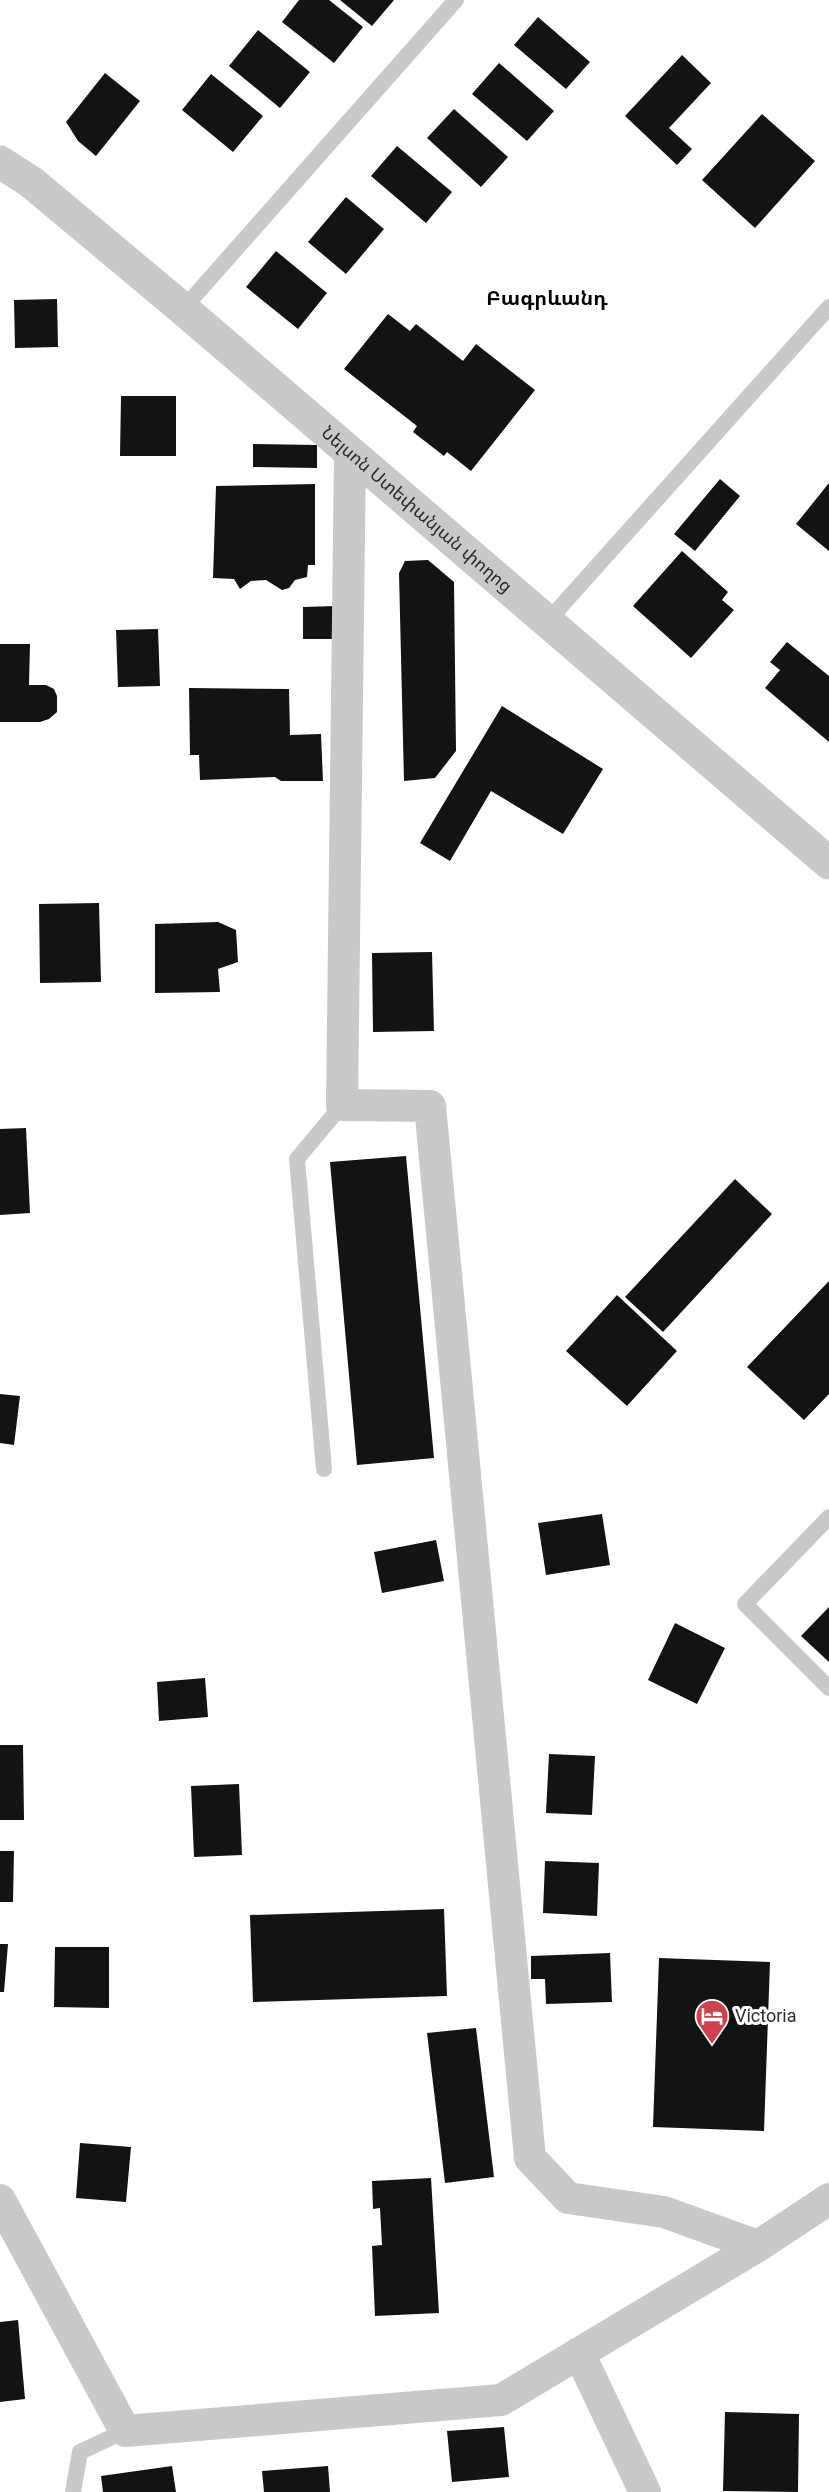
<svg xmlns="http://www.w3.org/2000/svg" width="829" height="2492" font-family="Roboto,'Noto Sans Armenian',sans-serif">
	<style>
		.building { fill: #131313 }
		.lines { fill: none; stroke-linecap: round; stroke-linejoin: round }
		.service { stroke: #c9c9c9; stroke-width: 16 }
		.minor { stroke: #c9c9c9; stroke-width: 32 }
		.tertiary { stroke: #c9c9c9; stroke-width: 33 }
		.labels { text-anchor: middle; stroke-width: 6; stroke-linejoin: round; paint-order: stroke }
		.street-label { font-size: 18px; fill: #2c2c2c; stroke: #fff }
		.poi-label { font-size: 18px; fill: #2c2c2c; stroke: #fff; text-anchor: start }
		.neighbourhood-label { font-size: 20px; font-weight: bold; fill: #000; stroke: #fff }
	</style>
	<rect width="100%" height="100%" fill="#fff"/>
	<path class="building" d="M299,0H329L363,27L334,63L282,22Z
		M340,0H394L372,26Z
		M538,17L590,62L566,89L514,45Z
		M258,30L310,72L280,108L229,66Z
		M682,55L711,83L669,128L692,149L677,165L625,116Z
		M499,63L554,111L527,141L472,94Z
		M105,73L140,101L96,156L78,141L66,122Z
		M211,74L263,116L233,152L182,110Z
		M454,109L508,157L481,187L427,138Z
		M762,114L815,161L755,228L702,180Z
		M397,146L452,192L426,223L371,176Z
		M346,197L384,229L346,274L308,242Z
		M276,251L327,293L298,329L246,287Z
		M57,299L58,347L15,348L14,300Z
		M388,314L410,331L416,324L463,361L476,344L535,390L471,471L447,452L444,456L413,432L417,426L344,369Z
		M121,396H176V456H120Z
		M253,444L317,445V468L253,467Z
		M720,479L740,496L695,551L674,534Z
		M829,483V551L796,524Z
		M315,484V565H308L307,577L295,580L289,588L282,590L266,580L251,581L240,589L234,579L213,578L216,486Z
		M682,551L728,592L722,600L734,610L691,658L633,606Z
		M428,560L454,582L456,751L435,778L404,781L399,573L405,561Z
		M335,606L336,639H303V607Z
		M158,629L160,686L118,687L116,630Z
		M787,642L829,676V742L765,688L780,670L770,662Z
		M0,644H30L29,685H46L54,689L57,696V712L49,719L40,722H0Z
		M189,688L289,689L290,735L321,734L323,781H281L275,777L200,780L199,755H190Z
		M502,706L603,769L563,834L491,791L450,861L420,843Z
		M99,903L101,982L40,983L39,904Z
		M218,922L236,930L238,962L218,969L220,992L155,993V924Z
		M432,952L434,1031L373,1032L372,953Z
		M26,1128L30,1213L0,1215V1129Z
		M406,1156L434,1458L357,1465L330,1162Z
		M735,1179L772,1214L663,1332L625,1297Z
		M829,1281V1394L804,1420L747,1367Z
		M617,1295L677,1351L627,1406L566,1351Z
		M0,1394L20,1396L14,1445L0,1443Z
		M602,1514L610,1565L546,1575L538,1523Z
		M436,1540L444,1581L382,1593L374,1552Z
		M829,1607V1662L801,1636Z
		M675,1623L725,1648L697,1704L648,1680Z
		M205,1678L208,1717L159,1721L157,1682Z
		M0,1745H23L24,1820H0Z
		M549,1754L595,1756L592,1815L546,1813Z
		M239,1784L242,1855L194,1857L191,1786Z
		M0,1851H14L13,1902H0Z
		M545,1861L599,1863L597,1916L543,1913Z
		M444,1909L447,1996L253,2002L250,1915Z
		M0,1944H8L4,1992H0Z
		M55,1947H109V2008L54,2007Z
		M610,1953L612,2002L546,2004L545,1979H531V1956Z
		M659,1958L770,1962L764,2131L653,2127Z
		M476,2028L494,2177L445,2183L427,2033Z
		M80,2143L131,2147L126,2202L76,2198Z
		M431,2178L439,2313L375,2316L372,2246L382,2245L380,2208L373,2209L372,2181Z
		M18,2320L25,2399L0,2402V2322Z
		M725,2412L799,2414L798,2492L723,2491Z
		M504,2427L509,2477L452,2482L447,2431Z
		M172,2466L176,2492H103L101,2476Z
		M328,2466L330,2492H264L262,2471Z"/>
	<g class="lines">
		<path class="service" d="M183,309L456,0
			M546,623L829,307
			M324,1469L297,1159L342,1105
			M829,1517L745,1604L829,1688
			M73,2492L80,2452L125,2431"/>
		<path class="minor" d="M350,454L342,1105L430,1106L530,2158L568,2198L664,2212L758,2246
			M0,2200L125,2431L501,2400L758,2246L829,2199
			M579,2353L645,2492"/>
		<path class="tertiary" id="s1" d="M0,162L31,182L183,309L829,863"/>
	</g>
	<defs>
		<g id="hotel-pin" transform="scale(1.725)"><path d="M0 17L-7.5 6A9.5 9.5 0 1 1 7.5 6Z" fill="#d0414e" stroke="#fff"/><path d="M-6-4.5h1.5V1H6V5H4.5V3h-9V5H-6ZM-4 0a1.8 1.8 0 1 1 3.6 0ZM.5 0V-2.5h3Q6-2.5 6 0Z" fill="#fff"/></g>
	</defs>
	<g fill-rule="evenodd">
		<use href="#hotel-pin" x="712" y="2016"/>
	</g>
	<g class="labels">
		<g class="street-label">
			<text dy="6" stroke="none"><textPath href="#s1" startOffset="543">Նելսոն Ստեփանյան փողոց</textPath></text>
		</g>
		<g class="poi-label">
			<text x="735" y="2022">Victoria</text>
		</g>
		<g class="neighbourhood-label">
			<text x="547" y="305">Բագրևանդ</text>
		</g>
	</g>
</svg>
